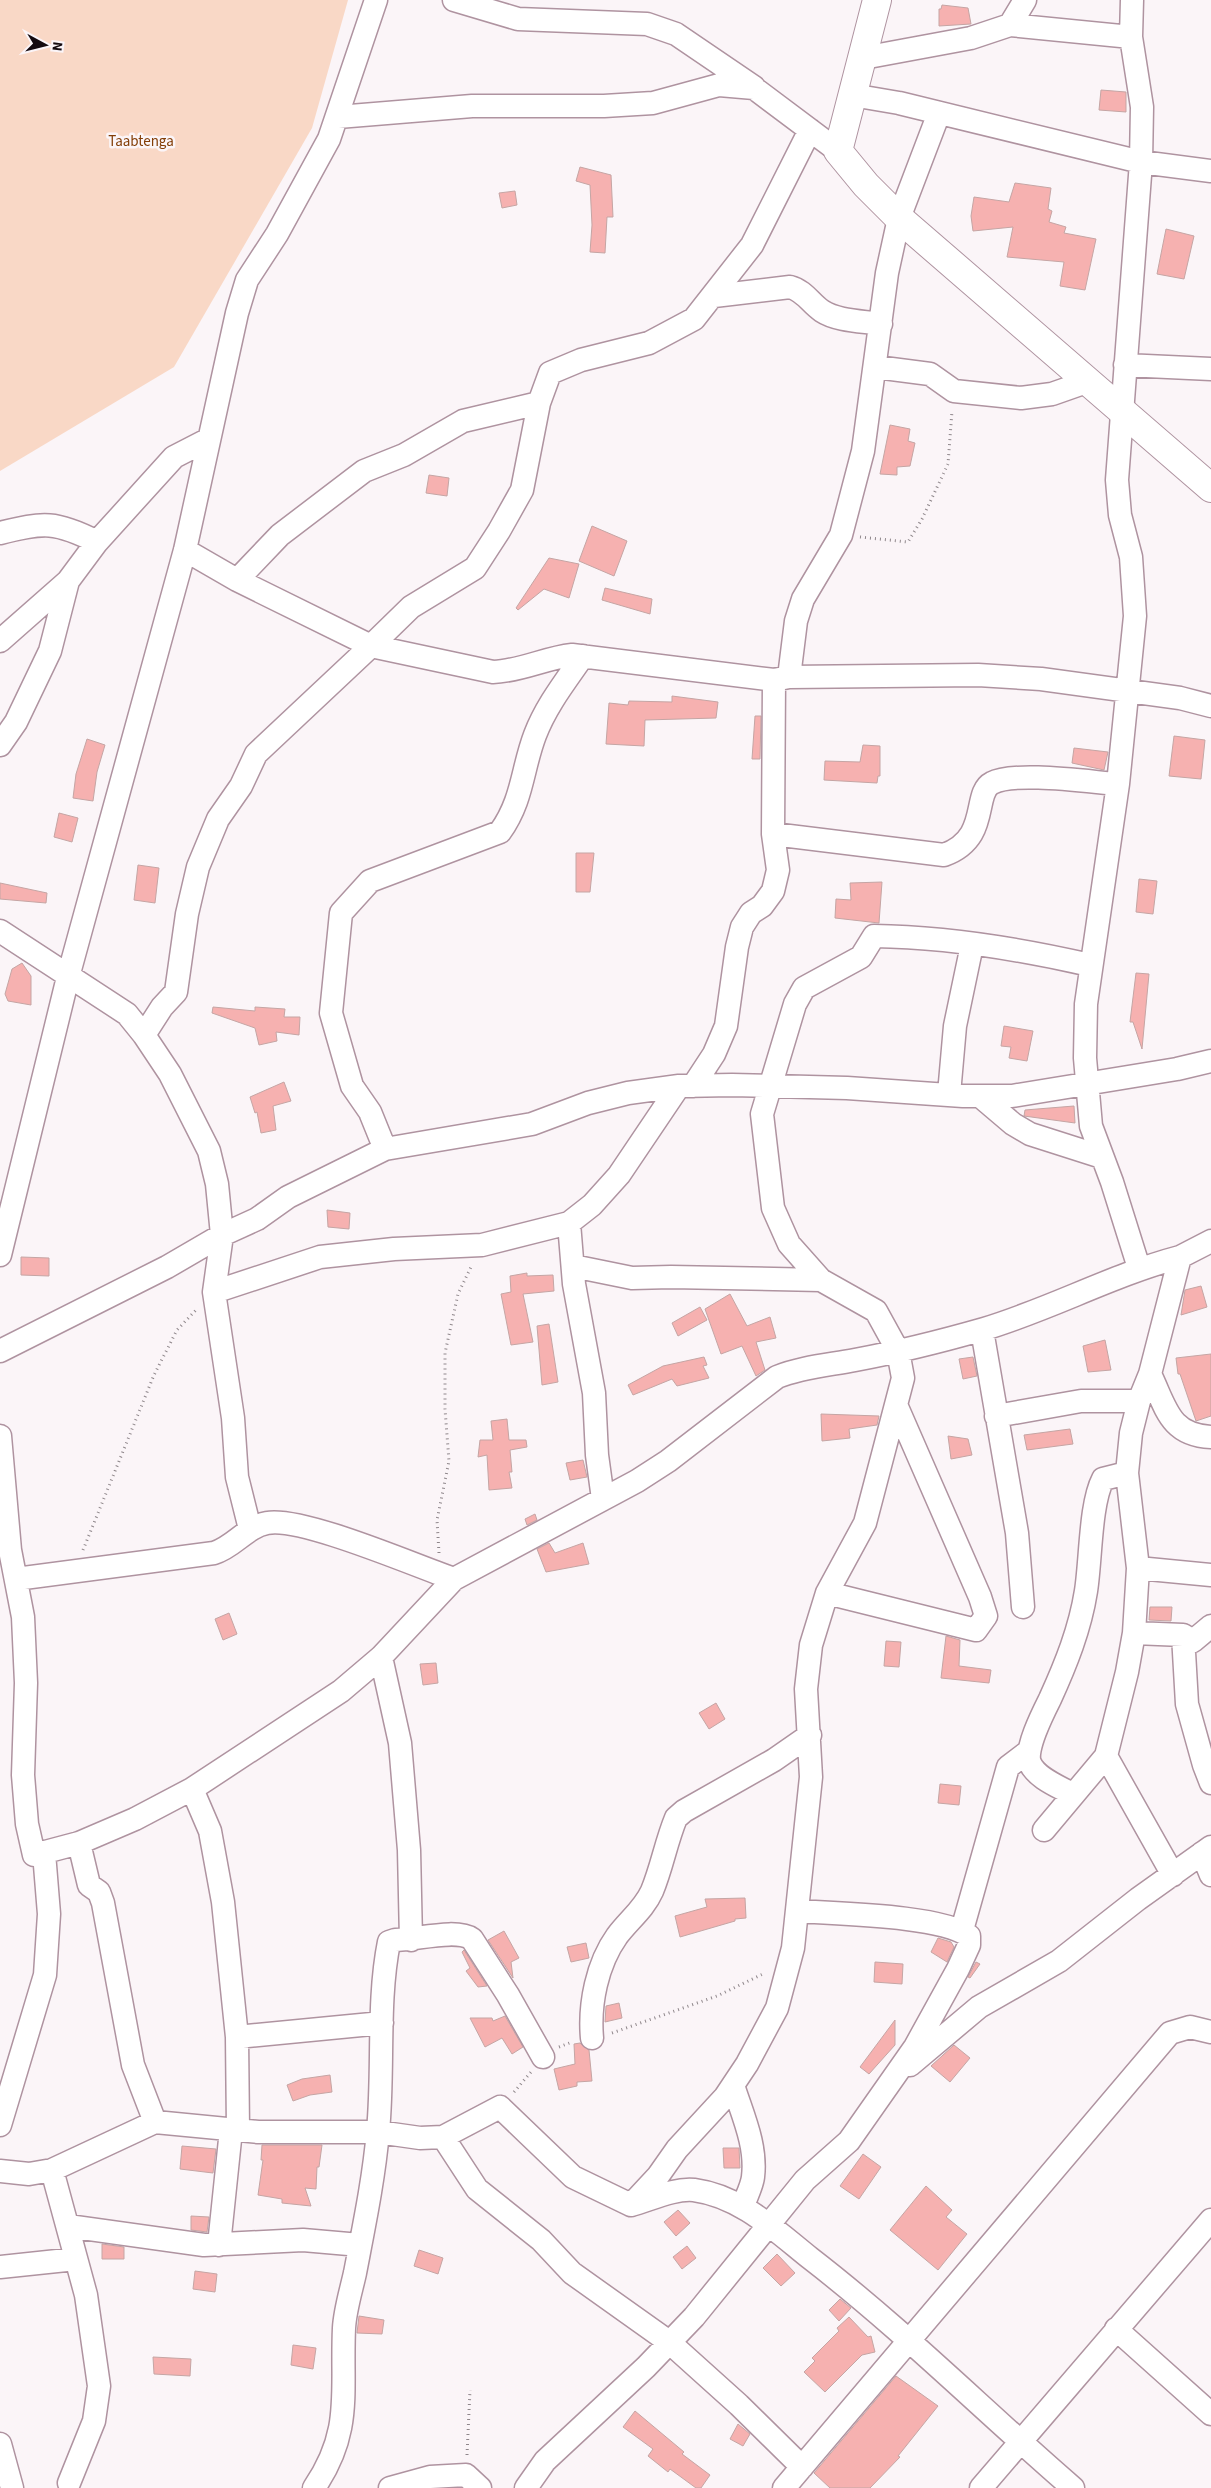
<svg xmlns="http://www.w3.org/2000/svg" width="1211" height="2488" font-family="'Source Sans 3',sans-serif">
	<style>
		.green { fill: #f9d8c6 }
		.building { fill: #f6b1b0; stroke: #c5a5a4 }
		.lines { fill: none; stroke-linecap: round; stroke-linejoin: round }
		.minor-casing { stroke: #af93a0; stroke-width: 25 }
		.tertiary-casing { stroke: #af93a0; stroke-width: 30 }
		.path { stroke: #8f878b; stroke-width: 3; stroke-dasharray: 1 4; stroke-linecap: butt }
		.minor { stroke: #fff; stroke-width: 22 }
		.tertiary { stroke: #fff; stroke-width: 28 }
		.labels { text-anchor: middle; stroke-width: 5; stroke-linejoin: round; paint-order: stroke }
		.park-label { font-size: 15px; fill: #833e07; stroke: #fbf5f8 }
	</style>
	<rect width="100%" height="100%" fill="#fbf5f8"/>
	<path class="green" d="M0,0H348L312,128L174,367L0,471Z"/>
	<path class="building" d="M942,5L968,8L971,24L939,26V9H941Z
		M1101,90L1126,92V112L1099,110Z
		M580,167L611,175L613,217H607L605,253L590,252L592,225L590,185L576,181Z
		M1015,183L1051,188L1048,209L1052,211L1049,222L1066,227L1064,233L1096,239L1085,290L1060,286L1064,262L1007,257L1013,227L973,231L971,216L974,197L1009,202Z
		M515,191L517,205L502,208L499,193Z
		M1166,229L1194,236L1184,279L1157,274Z
		M890,425L910,429L908,441L915,443L910,466L897,467V475L880,474Z
		M429,475L449,478L447,496L426,493Z
		M592,526L627,541L614,576L579,561Z
		M549,558L579,564L569,598L544,589L518,610L516,608Z
		M605,588L652,599L650,614L602,600Z
		M672,696L718,702L716,718L645,720L644,746L606,744L609,703L628,705L629,701L672,702Z
		M755,716H761L760,759H752Z
		M1174,736L1205,740L1201,779L1169,776Z
		M87,739L105,745L97,772L93,801L73,798L76,774Z
		M863,745L880,746V776H878L877,783L824,780L825,761L860,762Z
		M1074,748L1108,752L1104,770L1072,763Z
		M59,813L78,818L72,842L54,837Z
		M576,853H594L590,892H576Z
		M138,865L159,868L155,903L134,900Z
		M1139,879L1157,881L1153,914L1136,912Z
		M882,882L879,923L835,918L836,899L851,900L850,883Z
		M0,883L47,893L46,903L0,899Z
		M22,963L31,976V1005L8,1001L5,994L12,969Z
		M1136,973L1149,974L1142,1049L1133,1022H1130Z
		M213,1007L255,1011V1007L285,1009L284,1017H300L299,1035L276,1032L277,1041L259,1045L255,1028L212,1013Z
		M1004,1026L1033,1031L1027,1061L1009,1058L1011,1047L1001,1046Z
		M284,1082L291,1101L273,1106L276,1130L261,1133L257,1112L255,1113L250,1097Z
		M1074,1106L1075,1123L1024,1116L1025,1110Z
		M327,1210L350,1213L349,1229L328,1227Z
		M21,1257L49,1258V1276L21,1275Z
		M527,1273V1276L553,1275L554,1291L523,1294L533,1342L511,1345L501,1294L511,1292L510,1276Z
		M1201,1286L1207,1307L1181,1315L1185,1290Z
		M730,1294L747,1326L770,1317L776,1338L756,1342L765,1370L756,1376L742,1346L721,1354L705,1309Z
		M700,1307L707,1320L678,1336L672,1323Z
		M549,1324L558,1382L542,1385L537,1326Z
		M1105,1340L1111,1370L1088,1372L1083,1346Z
		M1211,1354V1416L1196,1421L1180,1374H1178L1176,1358Z
		M704,1357L707,1365L703,1366L709,1378L677,1386L672,1379L633,1395L628,1385L663,1366Z
		M973,1357L977,1376L963,1379L959,1359Z
		M821,1414L879,1416L877,1425L849,1429L850,1438L822,1441Z
		M507,1419L509,1440H526L527,1447L510,1450L512,1472H509L512,1488L489,1490L487,1455L478,1457L480,1440H493L491,1421Z
		M1070,1429L1073,1444L1027,1450L1024,1435Z
		M948,1436L968,1439L972,1455L951,1459Z
		M583,1460L587,1477L570,1480L566,1463Z
		M535,1514L537,1520L527,1525L525,1519Z
		M549,1543L555,1553L583,1543L589,1564L546,1572L537,1549Z
		M1150,1607H1172L1171,1621L1149,1620Z
		M229,1613L237,1634L223,1640L215,1619Z
		M946,1636L960,1640L959,1666L991,1670L989,1683L941,1678Z
		M886,1641L901,1642L899,1667L884,1666Z
		M436,1663L438,1683L423,1685L420,1664Z
		M716,1703L725,1719L709,1729L699,1713Z
		M940,1784L961,1786L959,1805L938,1803Z
		M745,1898L746,1918L735,1919V1921L680,1937L675,1916L707,1907L705,1899Z
		M504,1931L519,1958L511,1962L513,1978L488,1940Z
		M938,1938L951,1942L954,1947L947,1962L931,1952Z
		M586,1943L589,1958L571,1962L567,1947Z
		M464,1950L487,1986L478,1987L466,1971L470,1968L462,1952Z
		M875,1962L903,1964L902,1984L874,1982Z
		M976,1962L980,1964L970,1978L968,1977Z
		M619,2003L622,2018L605,2022L606,2006Z
		M505,2016L523,2047L512,2054L502,2038L485,2047L470,2018H492L493,2021Z
		M895,2020V2045L869,2074L860,2067Z
		M580,2043L589,2050L592,2081L577,2082V2086L559,2090L554,2069L575,2064L574,2044Z
		M954,2045L970,2058L950,2082L931,2066Z
		M330,2075L332,2092L310,2095L293,2101L287,2085L302,2079Z
		M262,2145H322L319,2167H317L316,2189L305,2188L311,2206L282,2203V2199L258,2195L263,2160H261Z
		M182,2146L216,2149L213,2173L180,2169Z
		M723,2148H739L740,2168H724Z
		M863,2154L881,2167L859,2199L840,2186Z
		M926,2186L952,2210L946,2217L967,2234L938,2270L890,2230Z
		M678,2210L690,2223L676,2236L664,2222Z
		M191,2216L209,2217L207,2232L191,2230Z
		M102,2244L124,2247V2259H102Z
		M687,2246L696,2258L682,2269L673,2257Z
		M419,2250L443,2258L438,2274L414,2266Z
		M777,2254L795,2273L781,2286L763,2268Z
		M195,2271L217,2274L215,2292L193,2289Z
		M840,2299L851,2308L839,2321L829,2310Z
		M359,2316L384,2320L382,2334L357,2333Z
		M849,2317L868,2337L871,2336L875,2352L862,2355L825,2392L804,2372L815,2361L812,2358L839,2331L837,2328Z
		M293,2345L316,2348L313,2369L291,2365Z
		M153,2357L191,2359L190,2376L154,2374Z
		M896,2376L938,2406L898,2456L900,2457L870,2488H830L814,2473Z
		M635,2411L684,2452L682,2454L710,2475L701,2488H696L670,2469L668,2472L648,2456L653,2449L623,2427Z
		M738,2424L750,2434L743,2446L730,2439Z"/>
	<g class="lines">
		<g class="minor-casing">
			<path id="minor" d="M454,0L518,19L647,24L676,34L754,87
				M1132,0L1131,37L1142,107L1141,162L1117,480L1120,515L1131,557L1135,616L1118,784L1086,1004L1085,1058L1091,1126L1112,1182L1139,1268
				M1010,25L1131,37
				M863,58L971,38L1010,25L1025,0
				M852,95L899,103L1141,162L1211,171
				M338,117L472,106H604L653,103L719,85L754,88L838,151
				M714,296L790,287C805,291 810,303 822,311C837,321 863,321 881,324
				M1125,365L1211,369
				M876,367L930,374L954,391L1021,398L1052,394L1089,381
				M0,533C44,522 56,521 97,542
				M185,550L237,580L371,646L411,607L475,568L499,531L522,490L539,403L550,373L581,360L649,343L694,319L752,245L810,130
				M237,580L280,535L364,471L404,455L463,421L539,403
				M0,641L68,581
				M789,677L796,621L803,599L841,535L863,451L887,273L899,218L939,113
				M0,745L16,722L50,651L68,581L97,542L174,457L209,439
				M773,834L944,855C991,838 972,793 992,783C1014,771 1090,782 1118,784
				M0,931L127,1014L144,1035L170,1074L209,1151L217,1184L222,1235L214,1292L233,1418L237,1477L250,1529
				M144,1035L162,1007L176,992L187,914L198,867L218,819L241,786L256,754L371,646L493,672C521,671 545,658 572,655L774,680L789,677L978,675L1041,679L1180,698L1211,706
				M693,1086L714,1054L726,1026L737,947L742,927L751,913L762,906L773,891L778,870L773,834L774,680
				M949,1094L955,1026L972,945
				M980,1096L1013,1124L1030,1134L1102,1157
				M385,1149L370,1112L352,1086L331,1013L341,913L370,881L500,832C523,800 522,769 535,735C546,706 565,682 583,656
				M569,1223L574,1284L594,1393L597,1455L603,1499
				M0,1255L68,977L185,550L237,313L247,280L277,234L329,139L376,0
				M573,1266L632,1278L671,1277L821,1280
				M214,1292L320,1257L394,1249L482,1245L569,1223L592,1205L619,1175L679,1086
				M982,1330L1017,1533L1023,1607
				M0,1351L167,1267L222,1235L257,1219L288,1197L385,1149L532,1124L588,1103L628,1093L679,1086L732,1085L847,1088L963,1096H1012L1177,1069L1211,1061
				M1150,1374C1166,1407 1169,1435 1211,1437
				M996,1416L1081,1401H1139
				M0,1436L10,1550L23,1617L26,1683L23,1775L27,1824L34,1855L79,1843L135,1819L192,1789L341,1691L381,1657L454,1579L637,1481L668,1461L777,1377C802,1367 829,1365 855,1360C898,1352 942,1341 984,1329C1051,1309 1112,1275 1180,1257
				M1138,1568L1211,1575
				M16,1579L214,1553C234,1547 246,1527 267,1523C301,1516 416,1566 454,1579
				M827,1593L976,1630L986,1616L980,1597L897,1407
				M1134,1633L1183,1635L1193,1641L1211,1626
				M1183,1635L1187,1704L1204,1765L1211,1783
				M381,1657L400,1743L409,1850L411,1940
				M1106,1756L1173,1875
				M192,1789L210,1831L223,1902L237,2037L238,2130
				M1072,1794C1060,1787 1036,1778 1030,1763C1024,1750 1044,1711 1050,1699C1066,1664 1080,1629 1086,1591C1091,1559 1090,1504 1103,1479L1127,1473
				M1044,1830L1106,1756L1127,1672L1134,1633L1138,1568L1127,1473L1131,1433L1139,1401L1150,1374L1180,1257L1211,1241
				M79,1843L89,1885L99,1892L103,1903L133,2065L155,2122
				M1202,1853L1211,1875
				M962,1930L1008,1767L1029,1751
				M237,2037L382,2023
				M592,2038C589,2004 597,1964 617,1936C629,1920 644,1909 652,1891C662,1867 666,1842 676,1818L684,1811L774,1760L810,1735
				M910,2065L979,2007L1059,1961L1138,1899L1211,1847
				M733,2085C742,2114 757,2145 753,2177C752,2186 746,2197 743,2206
				M0,2125L45,1975L49,1914L44,1853
				M443,2137L477,2189L541,2240L572,2273L669,2342L739,2405L802,2467
				M52,2170L86,2295L99,2386L94,2421L69,2483
				M0,2171L29,2174L52,2170L155,2122L258,2132H378L420,2138L443,2137L500,2107L573,2177L631,2205C650,2200 674,2188 694,2190C740,2196 775,2230 810,2258C902,2329 985,2412 1073,2488
				M631,2205L658,2176L677,2149L725,2097L747,2064L777,2008L793,1948L811,1777L806,1689L811,1645L827,1593L865,1523L903,1378L898,1351L876,1311L821,1280L789,1244L773,1208L762,1114L795,1004L804,988L861,957L874,936C947,937 1020,949 1090,965
				M68,2226L204,2245L303,2240L360,2245
				M219,2245L231,2130
				M0,2267L76,2259
				M1116,2329L1211,2414
				M0,2444L12,2488
				M314,2488C353,2431 341,2392 344,2328C345,2310 351,2291 355,2273C364,2226 374,2178 378,2131C384,2069 377,2002 389,1942L395,1940C416,1940 456,1928 472,1939L508,1995L543,2057
				M390,2488L430,2477L466,2475L480,2488
				M526,2488L545,2461L646,2367L694,2317L805,2180L849,2141L915,2047L958,1969L969,1945V1936C940,1915 836,1914 797,1911
				M784,2488L1170,2033L1190,2027L1211,2032
				M981,2488L1211,2220"/>
		</g>
		<g class="tertiary-casing">
			<path id="tertiary" d="M877,0L838,151L866,185L899,218L1211,488"/>
		</g>
		<path class="path" d="M860,537L908,542L922,519L948,464L952,411
			M83,1550L154,1375L177,1330L196,1310
			M439,1553L437,1520L449,1461L445,1409V1353L458,1294L472,1265
			M612,2033L717,1996L765,1973
			M559,2047L572,2042
			M514,2092L531,2072
			M467,2455L470,2390"/>
		<use href="#minor" class="minor"/>
		<use href="#tertiary" class="tertiary"/>
	</g>
	<g class="labels">
		<g class="park-label">
			<text x="141" y="146">Taabtenga</text>
		</g>
	</g>
	<g transform="translate(45 45) rotate(97)" stroke="#fbf5f8" stroke-width="4" paint-order="stroke">
	<path d="M0-4L9 19L0 12L-9 19Z" fill="#140a0f"/>
	<text y="-8" font-size="14" font-weight="bold" text-anchor="middle" fill="#140a0f">N</text>
	</g>
</svg>
